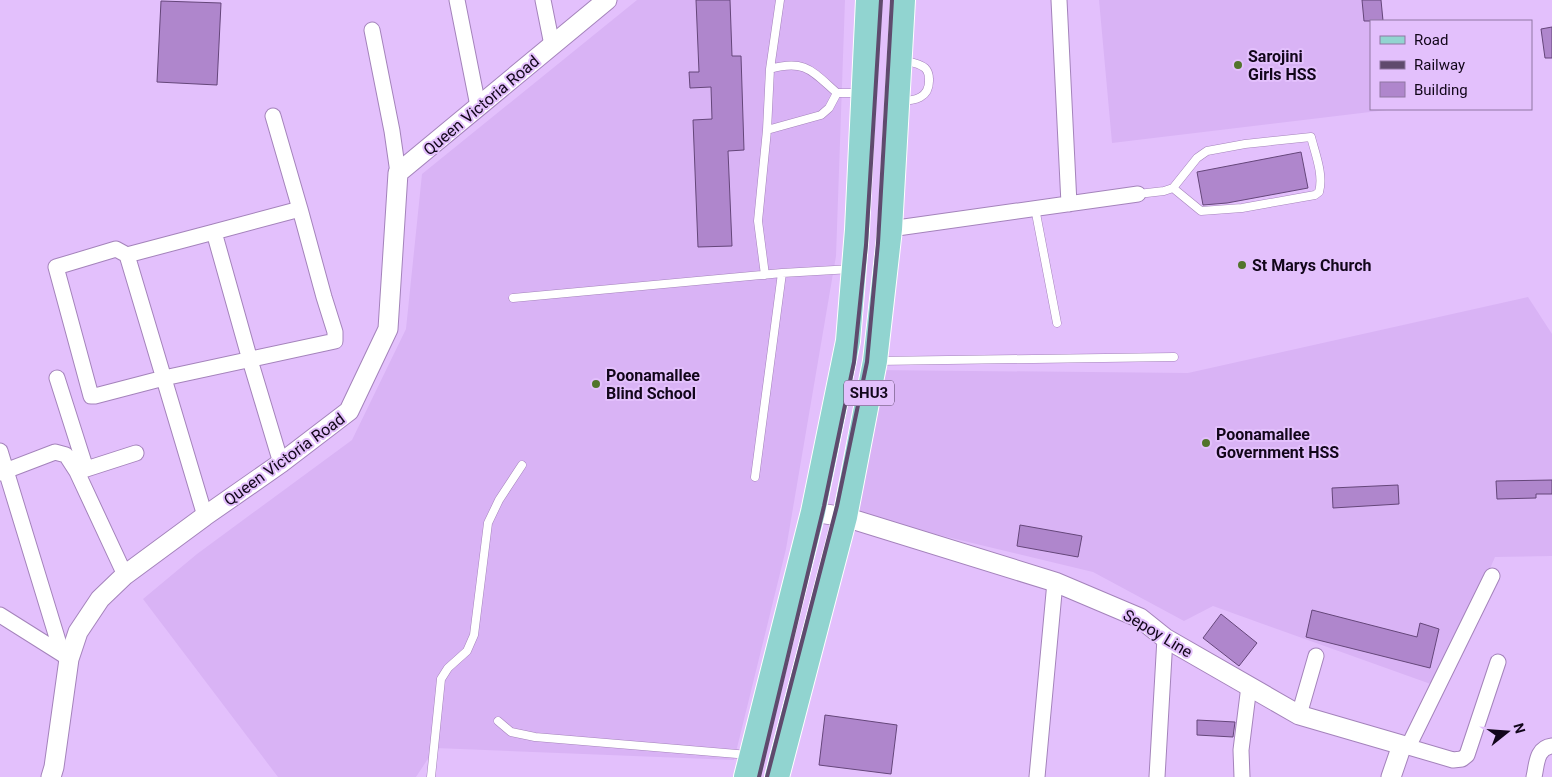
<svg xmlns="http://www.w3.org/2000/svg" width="1552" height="777" font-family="Roboto,sans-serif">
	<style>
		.built { fill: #d9b3f5 }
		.building { fill: #af86cc; stroke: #65467a }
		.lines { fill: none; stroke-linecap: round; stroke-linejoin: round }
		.service-casing { stroke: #a483bb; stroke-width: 9 }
		.minor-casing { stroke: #a483bb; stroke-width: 17 }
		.tertiary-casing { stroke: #a483bb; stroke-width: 21 }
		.primary-casing { stroke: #fff; stroke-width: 26 }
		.service { stroke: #fff; stroke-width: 8 }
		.minor { stroke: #fff; stroke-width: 15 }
		.tertiary { stroke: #fff; stroke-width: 19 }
		.primary { stroke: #91d4d0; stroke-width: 24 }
		.rail { stroke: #5f4a6d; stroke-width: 4 }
		.poi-dot { fill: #52742b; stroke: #e3c0fc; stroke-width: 2 }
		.labels { text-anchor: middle; stroke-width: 4; stroke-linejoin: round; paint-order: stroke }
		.shield { fill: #e3c0fc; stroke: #513e5e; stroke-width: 1 }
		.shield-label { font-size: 15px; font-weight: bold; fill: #12061a }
		.poi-label { font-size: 16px; font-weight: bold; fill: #12061a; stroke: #e3c0fc; text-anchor: start }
		.street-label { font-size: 16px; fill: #12061a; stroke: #e3c0fc }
	</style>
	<rect width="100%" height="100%" fill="#e3c0fc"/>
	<path class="built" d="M637,0H845L836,256L786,549L734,760L435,748L416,777H278L143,599L197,554L352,440L406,329L422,174Z
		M1099,0H1381L1384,21H1371V109H1395L1112,143Z
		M1528,297L1552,334V556L1495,557L1439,687L1213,606L1184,621L1093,572L847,513L874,370L1188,373Z"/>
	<path class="building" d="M696,0H730L732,56H741L744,150L728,151L732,246L698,247L693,120L712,119L711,87L690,88L689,72H699Z
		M1362,0H1381L1383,21H1364Z
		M161,1L221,3L217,85L157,82Z
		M1552,27V58H1545L1541,29Z
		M1301,152L1308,188L1227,203L1203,205L1197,172Z
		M1552,480V494H1536V498L1497,499L1496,481Z
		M1398,485L1399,504L1333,508L1332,488Z
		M1020,525L1082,536L1078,557L1017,546Z
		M1312,610L1417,637L1420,623L1439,629L1430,668L1306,637Z
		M1221,614L1257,643L1239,666L1203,638Z
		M825,715L897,725L891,774L819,765Z
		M1197,720L1235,722L1233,737L1197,735Z"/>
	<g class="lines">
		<g class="service-casing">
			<path id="service" d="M780,0L770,69C805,59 812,71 837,93
				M899,101C915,101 930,98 929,79C929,74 928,71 925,68C919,63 910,62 902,60
				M767,130L770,69
				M1138,194L1164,191L1173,188L1197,158L1207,151L1245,144L1311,137C1315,153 1324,175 1319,192L1315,195L1242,208L1201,211L1173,188
				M1035,208L1057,323
				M765,275L758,221L767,130L821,115L829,108L837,93H860
				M513,298L782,273L852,269
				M877,361L1174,357
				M755,477L782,273
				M498,721L511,732L535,737L749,755
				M431,777L441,679L448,668L467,651L474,635L488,523L499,500L522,465"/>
		</g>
		<g class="minor-casing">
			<path id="minor" d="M457,0L478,106
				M543,0L552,45
				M1059,0L1069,204
				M372,30L392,131L398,173
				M273,116L300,209
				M890,229L1138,194
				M127,255L116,249L56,267L91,396H95L164,378L335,341V332L324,297L300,209L214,232L250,360L281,463
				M57,378L86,469
				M0,451L62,654L69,659
				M0,473L55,452L66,455L77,472
				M205,516L127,255L214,232
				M125,575L77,472L136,453
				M0,615L62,654
				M1299,715L1316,656
				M1402,745L1453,760L1462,759L1467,755L1498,662
				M1408,747L1492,576
				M1037,777L1055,582
				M1157,777L1165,638
				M1242,777L1241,750L1249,686
				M1534,777C1537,764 1536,748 1552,746"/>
		</g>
		<g class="tertiary-casing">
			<path id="tertiary" d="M813,512L845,517L1055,582L1140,618L1165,638L1299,715L1402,745L1391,777
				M51,777L54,767L69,659L78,632L100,599L125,575L205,516L281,463L349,411L388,329L398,173L607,0"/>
		</g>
		<g class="primary-casing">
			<path id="primary" d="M746,777L813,512L848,341L857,230L868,0
				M777,777L845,517L875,361L890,229L903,0"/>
		</g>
		<use href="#service" class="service"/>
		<use href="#minor" class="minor"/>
		<use href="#tertiary" class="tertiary"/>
		<use href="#primary" class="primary"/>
		<path class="rail" d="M759,777L824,506L854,362L866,245L881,0
			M767,777L837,506L867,362L878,243L892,0"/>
	</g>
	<g class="poi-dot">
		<circle cx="1238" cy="65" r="5"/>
		<circle cx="1242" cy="265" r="5"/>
		<circle cx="596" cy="384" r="5"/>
		<circle cx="1206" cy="443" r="5"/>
	</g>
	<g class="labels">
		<rect class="shield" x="844" y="380.5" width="50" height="25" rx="4"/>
		<g class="shield-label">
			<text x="869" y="398">SHU3</text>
		</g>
		<g class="poi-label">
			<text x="1248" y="62">Sarojini<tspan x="1248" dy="18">Girls HSS</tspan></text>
			<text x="1252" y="271">St Marys Church</text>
			<text x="606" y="381">Poonamallee<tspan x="606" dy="18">Blind School</tspan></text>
			<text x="1216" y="440">Poonamallee<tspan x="1216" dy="18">Government HSS</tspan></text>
		</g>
		<g class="street-label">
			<text transform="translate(481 105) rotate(-40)" y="6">Queen Victoria Road</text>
			<text transform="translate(284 459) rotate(-36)" y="6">Queen Victoria Road</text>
			<text transform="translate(1158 633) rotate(31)" y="6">Sepoy Line</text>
		</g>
	</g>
	<rect x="1370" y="20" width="162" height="90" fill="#e3c0fc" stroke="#8f76a2"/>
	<rect x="1380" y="36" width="25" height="8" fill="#91d4d0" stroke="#8f76a2"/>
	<text x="1414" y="45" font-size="15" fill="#12061a">Road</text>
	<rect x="1380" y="61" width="25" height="8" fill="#5f4a6d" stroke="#8f76a2"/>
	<text x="1414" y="70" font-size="15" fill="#12061a">Railway</text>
	<rect x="1380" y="82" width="25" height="15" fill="#af86cc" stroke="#8f76a2"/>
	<text x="1414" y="95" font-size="15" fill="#12061a">Building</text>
	<g transform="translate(1507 732) rotate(73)" stroke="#e3c0fc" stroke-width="4" paint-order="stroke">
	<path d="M0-4L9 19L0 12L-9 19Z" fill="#12061a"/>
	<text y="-8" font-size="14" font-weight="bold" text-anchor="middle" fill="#12061a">N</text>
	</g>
</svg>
